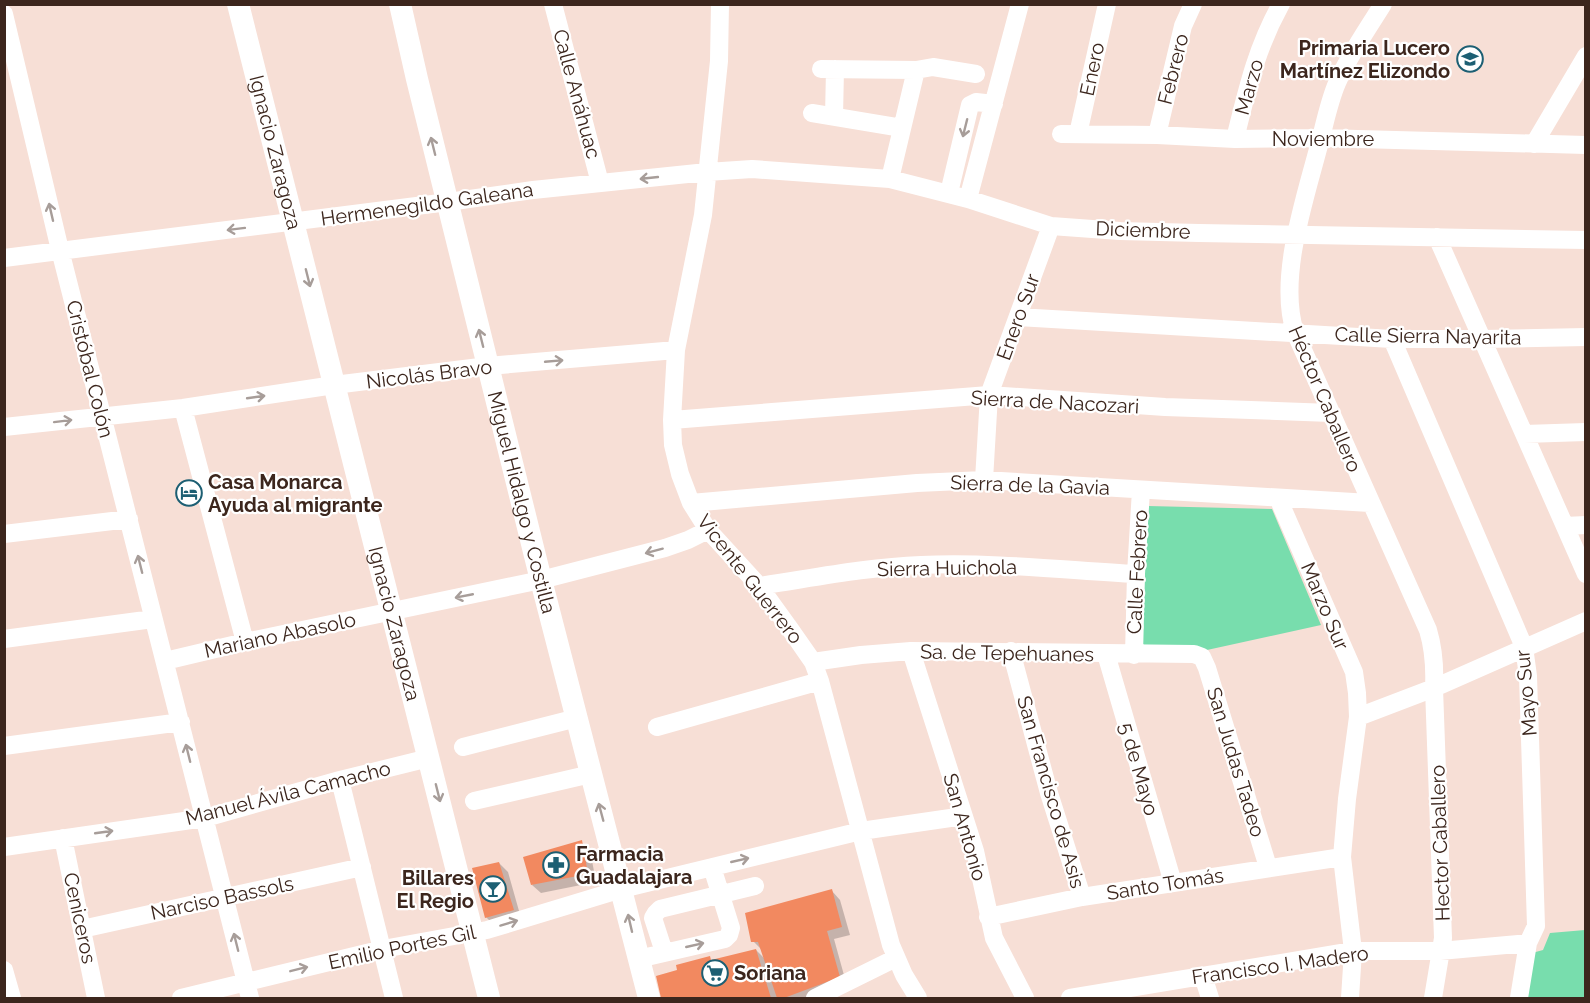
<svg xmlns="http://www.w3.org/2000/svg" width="1590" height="1003" font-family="Raleway,sans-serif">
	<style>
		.green { fill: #78ddad }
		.shadow { fill: #0003 }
		.building { fill: #f28960 }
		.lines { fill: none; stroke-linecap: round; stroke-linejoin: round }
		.minor { stroke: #fff; stroke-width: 18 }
		.major { stroke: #fff; stroke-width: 22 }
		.oneway { stroke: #a79d99 }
		.labels { text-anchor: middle; stroke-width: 4.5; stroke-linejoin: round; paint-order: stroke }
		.poi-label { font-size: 20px; font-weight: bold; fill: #3c261d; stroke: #fff; text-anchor: start }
		.street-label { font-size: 20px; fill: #3c261d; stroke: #fff }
	</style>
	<rect width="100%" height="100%" fill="#f7dfd6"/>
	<path class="green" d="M1148,506L1272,509L1321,625L1207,650L1141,649Z
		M1585,930V998H1526L1532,953L1543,950L1550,933Z"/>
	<path class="shadow" d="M581,842L590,850L596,882L541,893L532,885Z
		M499,863L508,872L521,918L495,926L486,917Z
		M832,891L840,900L850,935L834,939L847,986L814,998H663L658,977L680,970L709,958L712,961L756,950L766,960L762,950L753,941Z"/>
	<path class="building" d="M582,840L588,874L531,885L523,857Z
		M499,862L514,910L485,918L472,868Z
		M832,889L842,927L827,931L840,977L784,998H777L758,942H751L745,913Z
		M756,949L771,998H661L656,976L677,970L676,965L710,956L711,960Z"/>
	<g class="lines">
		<path class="minor" d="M553,4L600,183
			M720,4L719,61L703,215L676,350L672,420L673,445L680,474L691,503L708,530L759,586L790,629L813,662L820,681L891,945L904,975L918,998
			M1383,4C1367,30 1349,55 1337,83C1328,104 1324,128 1318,149C1304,202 1278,279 1295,332L1428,630C1434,650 1435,667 1434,688L1443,938L1433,998
			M4,14L60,250L250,998
			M821,69L916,70L933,67L976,74
			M812,113L902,128
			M834,117L835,69
			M1061,134L1157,135L1235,139L1321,138L1586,145
			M1078,134L1107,4
			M1157,135L1183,26L1193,4
			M1235,139C1247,90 1256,49 1281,4
			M1534,144L1586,56
			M890,179L916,70
			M949,193L970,105L976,102L994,104
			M968,199L1020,4
			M1437,237L1586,574
			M4,258L448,202L533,190L707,172L752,169L890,179L968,199L1051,226L1120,231L1199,233L1586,240
			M1018,317L1392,339H1483L1586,337
			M1392,339L1524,647L1528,676L1536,926L1528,943L1519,998
			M183,408L245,642
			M672,420L989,395L1165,407L1331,413
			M4,427L183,408L334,385L488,366L676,350
			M1524,434L1586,432
			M984,480L989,395L1051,226
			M1278,498L1354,672L1357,693L1358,717L1347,799L1342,857L1353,951L1350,998
			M691,503L917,483L984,480L1370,503
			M1565,526L1586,525
			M4,534L129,519
			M759,586C813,578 867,567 921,565C993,562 1064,570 1136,574
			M4,639L153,619
			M911,651L975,851L994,938L1025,998
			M1011,651L1049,793L1082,897
			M1106,654L1173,883
			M1134,655L1136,574L1141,490
			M165,661L245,642L541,580L665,548L688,540L708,530
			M813,662L861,655L911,651L1194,654L1202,657L1207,668L1268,867
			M1358,717L1434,688L1586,621
			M657,727L820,681
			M4,746L181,722
			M463,747L577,718
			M340,780L394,998
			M474,801L591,774
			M63,838L96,998
			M4,847L205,818L340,780L429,758
			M988,917L1082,897L1342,857
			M82,929L362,867
			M664,952L653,918L656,913L660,909L755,886
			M638,959L725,939L729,935L731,928L712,867
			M4,970L12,998
			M1203,976L1210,998
			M181,998L383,949L487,930L622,889L861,831L964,816
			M815,998L896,958
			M1070,998L1353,951H1440L1528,943"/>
		<g class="major">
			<path id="s1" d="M238,4L489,998"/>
			<path id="s2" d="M400,4L417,79L541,580L649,998"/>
		</g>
	</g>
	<defs><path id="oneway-shaft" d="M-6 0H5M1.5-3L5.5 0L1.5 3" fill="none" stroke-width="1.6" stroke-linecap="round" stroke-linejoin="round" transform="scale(1.5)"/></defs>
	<g class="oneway">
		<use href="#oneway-shaft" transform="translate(965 128) rotate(104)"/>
		<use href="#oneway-shaft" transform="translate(433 146) rotate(-104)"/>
		<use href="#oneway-shaft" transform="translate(649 178) rotate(174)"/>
		<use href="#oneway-shaft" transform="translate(51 212) rotate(-103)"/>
		<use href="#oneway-shaft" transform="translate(236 229) rotate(173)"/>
		<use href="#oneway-shaft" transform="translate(308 278) rotate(76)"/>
		<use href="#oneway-shaft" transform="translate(481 338) rotate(-104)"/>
		<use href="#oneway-shaft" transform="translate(554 361) rotate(-5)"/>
		<use href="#oneway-shaft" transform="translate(256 397) rotate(-8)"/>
		<use href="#oneway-shaft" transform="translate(63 421) rotate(-7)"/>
		<use href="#oneway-shaft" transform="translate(654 551) rotate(165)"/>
		<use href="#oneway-shaft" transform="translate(140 564) rotate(-104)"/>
		<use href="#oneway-shaft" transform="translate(464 596) rotate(169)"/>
		<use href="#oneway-shaft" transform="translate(188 753) rotate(-104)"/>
		<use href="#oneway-shaft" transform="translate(438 793) rotate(76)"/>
		<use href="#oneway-shaft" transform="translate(601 812) rotate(-105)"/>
		<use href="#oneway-shaft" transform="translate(104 832) rotate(-8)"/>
		<use href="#oneway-shaft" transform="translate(740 860) rotate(-13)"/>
		<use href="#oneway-shaft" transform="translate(509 923) rotate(-17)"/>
		<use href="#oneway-shaft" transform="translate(630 923) rotate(-103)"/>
		<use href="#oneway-shaft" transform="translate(236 942) rotate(-104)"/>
		<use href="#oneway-shaft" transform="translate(695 945) rotate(-13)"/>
		<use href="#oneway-shaft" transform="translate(299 969) rotate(-14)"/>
	</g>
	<defs>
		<g id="school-ring" transform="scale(1.35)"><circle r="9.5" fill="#fff" stroke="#1d5f73" stroke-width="1.5"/><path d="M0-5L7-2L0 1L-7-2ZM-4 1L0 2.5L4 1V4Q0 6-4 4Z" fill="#1d5f73"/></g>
		<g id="hotel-ring" transform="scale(1.35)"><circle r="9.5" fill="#fff" stroke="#1d5f73" stroke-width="1.5"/><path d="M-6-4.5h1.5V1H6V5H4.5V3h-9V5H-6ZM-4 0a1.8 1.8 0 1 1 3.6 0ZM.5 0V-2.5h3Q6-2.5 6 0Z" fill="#1d5f73"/></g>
		<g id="pharmacy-ring" transform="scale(1.35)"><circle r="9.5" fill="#fff" stroke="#1d5f73" stroke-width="1.5"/><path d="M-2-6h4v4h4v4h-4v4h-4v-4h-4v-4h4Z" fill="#1d5f73"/></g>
		<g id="bar-ring" transform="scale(1.35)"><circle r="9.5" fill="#fff" stroke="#1d5f73" stroke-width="1.5"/><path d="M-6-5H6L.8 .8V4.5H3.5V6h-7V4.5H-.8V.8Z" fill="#1d5f73"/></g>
		<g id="supermarket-ring" transform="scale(1.35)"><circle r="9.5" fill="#fff" stroke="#1d5f73" stroke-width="1.5"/><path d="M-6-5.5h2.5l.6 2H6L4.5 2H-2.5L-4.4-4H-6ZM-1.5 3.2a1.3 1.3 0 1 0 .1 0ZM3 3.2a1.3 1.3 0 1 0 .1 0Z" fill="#1d5f73"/></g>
	</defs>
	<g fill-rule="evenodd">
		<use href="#school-ring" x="1470" y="59"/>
		<use href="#hotel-ring" x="189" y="493"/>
		<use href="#pharmacy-ring" x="556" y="865"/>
		<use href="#bar-ring" x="493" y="889"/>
		<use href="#supermarket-ring" x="715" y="973"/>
	</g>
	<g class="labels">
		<g class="poi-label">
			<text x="1450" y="55" text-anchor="end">Primaria Lucero<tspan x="1450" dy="23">Martínez Elizondo</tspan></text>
			<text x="208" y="489">Casa Monarca<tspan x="208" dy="23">Ayuda al migrante</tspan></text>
			<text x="576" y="861">Farmacia<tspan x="576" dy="23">Guadalajara</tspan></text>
			<text x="474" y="885" text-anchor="end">Billares<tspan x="474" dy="23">El Regio</tspan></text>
			<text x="734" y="980">Soriana</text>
		</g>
		<g class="street-label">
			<text transform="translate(1092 69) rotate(-78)" y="7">Enero</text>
			<text transform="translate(1173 69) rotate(-76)" y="7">Febrero</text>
			<text transform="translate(1249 87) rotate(-74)" y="7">Marzo</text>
			<text transform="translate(577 94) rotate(75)" y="7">Calle Anáhuac</text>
			<text x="1323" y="146">Noviembre</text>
			<text dy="7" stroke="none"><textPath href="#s1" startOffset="153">Ignacio Zaragoza</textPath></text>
			<text transform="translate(427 204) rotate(-8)" y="7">Hermenegildo Galeana</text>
			<text transform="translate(1143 230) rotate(2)" y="7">Diciembre</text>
			<text transform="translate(1018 317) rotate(-70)" y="7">Enero Sur</text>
			<text transform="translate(1428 336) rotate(1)" y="7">Calle Sierra Nayarita</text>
			<text transform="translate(90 369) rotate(76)" y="7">Cristóbal Colón</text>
			<text transform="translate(429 374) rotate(-7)" y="7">Nicolás Bravo</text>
			<text transform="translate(1325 399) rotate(67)" y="7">Héctor Caballero</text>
			<text transform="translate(1055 402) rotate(3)" y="7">Sierra de Nacozari</text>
			<text transform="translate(1030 485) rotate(2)" y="7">Sierra de la Gavia</text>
			<text dy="7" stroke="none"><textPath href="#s2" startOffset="513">Miguel Hidalgo y Costilla</textPath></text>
			<text transform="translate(947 568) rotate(-1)" y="7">Sierra Huichola</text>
			<text transform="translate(1137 572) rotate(-87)" y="7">Calle Febrero</text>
			<text transform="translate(750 579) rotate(52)" y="7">Vicente Guerrero</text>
			<text transform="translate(1325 606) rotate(67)" y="7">Marzo Sur</text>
			<text dy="7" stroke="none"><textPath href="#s1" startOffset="639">Ignacio Zaragoza</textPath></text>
			<text transform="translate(280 635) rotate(-12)" y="7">Mariano Abasolo</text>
			<text transform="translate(1007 653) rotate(1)" y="7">Sa. de Tepehuanes</text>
			<text transform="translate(1526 693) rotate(-95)" y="7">Mayo Sur</text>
			<text transform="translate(1236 762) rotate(73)" y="7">San Judas Tadeo</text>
			<text transform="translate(1139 769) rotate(74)" y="7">5 de Mayo</text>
			<text transform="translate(1051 792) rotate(74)" y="7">San Francisco de Asis</text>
			<text transform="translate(288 793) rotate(-14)" y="7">Manuel Ávila Camacho</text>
			<text transform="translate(965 827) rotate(74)" y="7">San Antonio</text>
			<text transform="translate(1440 843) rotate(-92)" y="7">Hector Caballero</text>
			<text transform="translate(1165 884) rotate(-9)" y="7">Santo Tomás</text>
			<text transform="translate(222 898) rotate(-12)" y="7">Narciso Bassols</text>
			<text transform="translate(80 918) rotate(78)" y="7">Ceniceros</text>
			<text transform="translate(402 947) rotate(-12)" y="7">Emilio Portes Gil</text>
			<text transform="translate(1280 965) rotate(-8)" y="7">Francisco I. Madero</text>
		</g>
	</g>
	<rect width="1590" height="1003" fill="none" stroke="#3c261d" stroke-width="12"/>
</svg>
